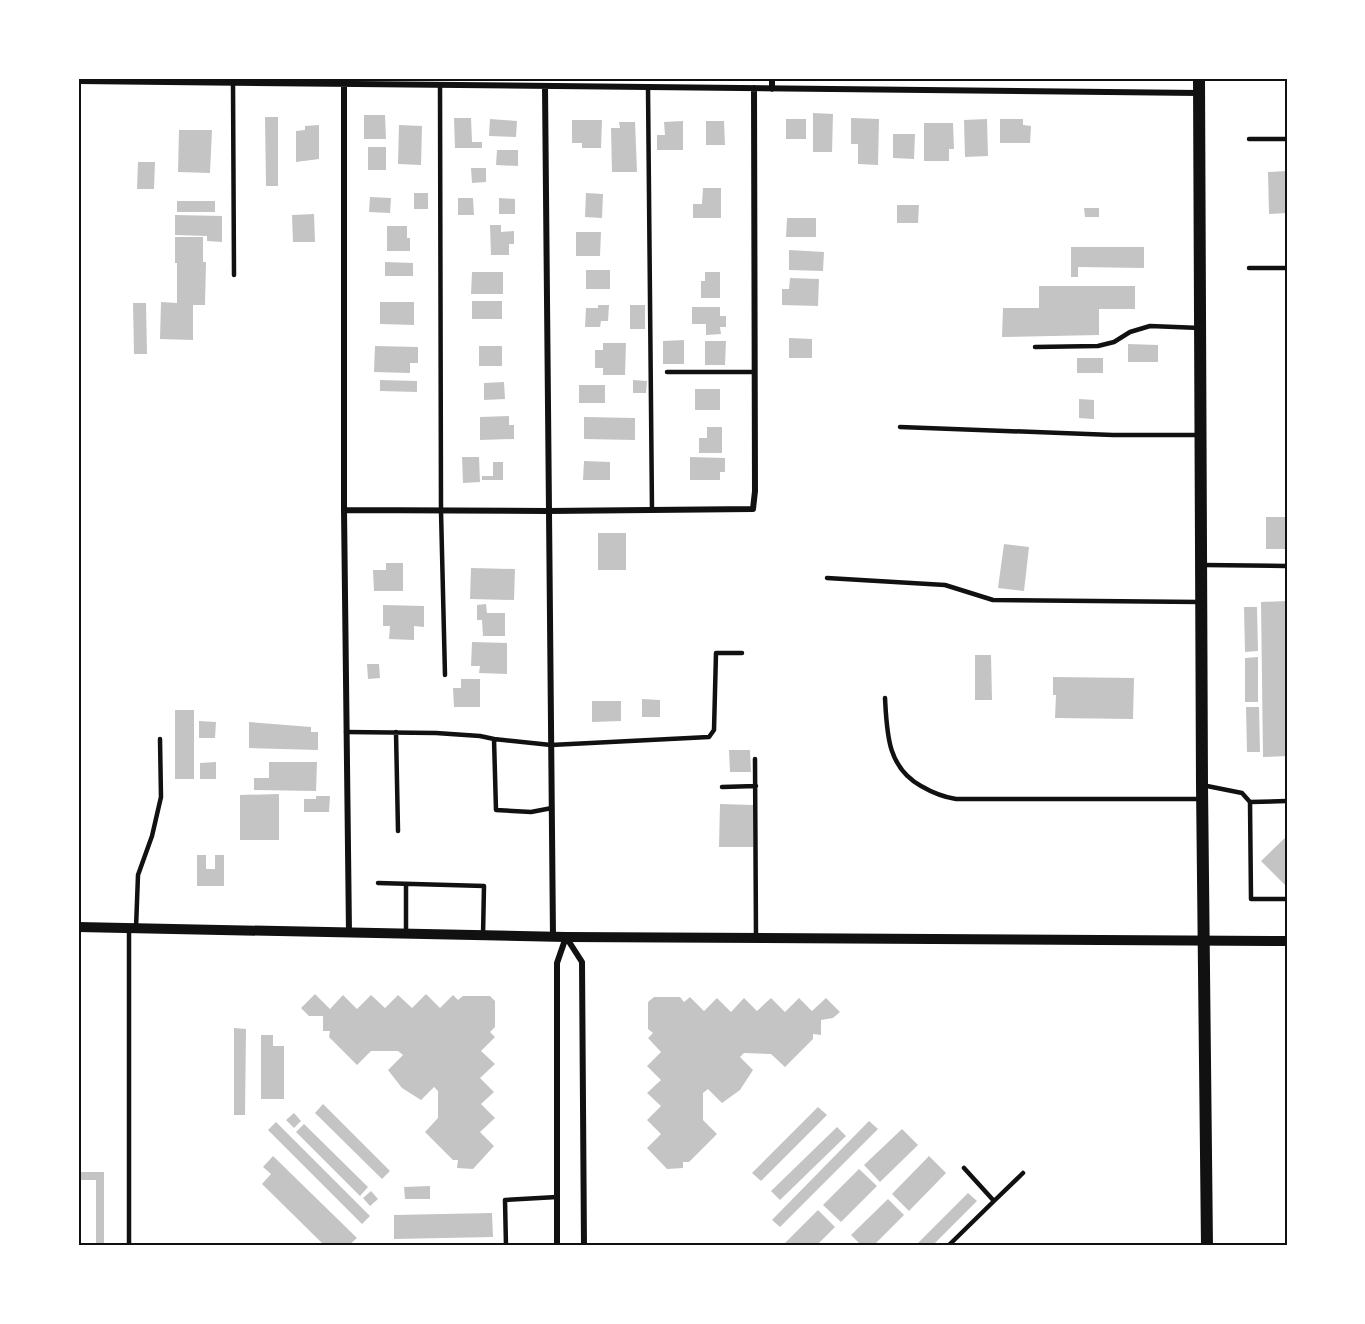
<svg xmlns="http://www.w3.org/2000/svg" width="1365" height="1324" font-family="'Varela Round',sans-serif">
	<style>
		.building { fill: #c4c4c4 }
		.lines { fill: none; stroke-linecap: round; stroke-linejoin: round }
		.service { stroke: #111; stroke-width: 4.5 }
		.minor { stroke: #111; stroke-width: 6 }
		.tertiary { stroke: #111; stroke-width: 10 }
		.secondary { stroke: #111; stroke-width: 12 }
		.neatline { fill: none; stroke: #111; stroke-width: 2 }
	</style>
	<rect width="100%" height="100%" fill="#fff"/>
	<path class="building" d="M813,113L833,114L832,152H813Z
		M364,115H385L386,139H364Z
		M265,117H278V186H266Z
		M454,118H471L472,142H482V148H455Z
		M851,118L879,119L878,165L858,164V144H851Z
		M490,119L517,121L516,137L489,136Z
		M786,119H806V139H786Z
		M987,119L988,156L965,157L964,120Z
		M1000,119H1023V125L1031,126L1030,143H1000Z
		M572,120H602L601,148H582V143H572Z
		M683,121V150H657V135H665L664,122Z
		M706,121H724L725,145H706Z
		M619,122H635L637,172H612L611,128H620Z
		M924,123H953L954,149H949V161H924Z
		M319,125V159L296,162V131L305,130V126Z
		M399,125L422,126L421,165L398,164Z
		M179,130H212L210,173L178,172Z
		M893,134H915L914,159L893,158Z
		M368,147H386V170H368Z
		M497,150H518V166L496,165Z
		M138,162H155L154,189H137Z
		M471,168H486V182L472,183Z
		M1287,171V213L1269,214L1268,172Z
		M703,188H721V218H693V204H702Z
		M414,193H428V209H414Z
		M586,193L603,194L602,218L585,217Z
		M370,197L391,198L390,213L369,212Z
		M458,198H473L474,215H458Z
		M499,198L515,199V214H499Z
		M177,201H215V212H177Z
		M897,205H919L918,223H897Z
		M1084,208H1099V217H1085Z
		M314,214L315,242H293L292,215Z
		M175,215L222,216V242L207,241V236L175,235Z
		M787,218H816V237H786Z
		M490,225H501V232L514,231V244H509V255H491Z
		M387,226H407V238H410V251H387Z
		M576,232H601L600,256H576Z
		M175,237H203V262H206L205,305H193V340L160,339L161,302L177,303V263H175Z
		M1071,247H1144V268L1078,267V277H1071Z
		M789,250L824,252L823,271L789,270Z
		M385,262L413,263V276H385Z
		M586,270H610V289H586Z
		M472,272H503V294H471Z
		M705,272H720V298H701V281H705Z
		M790,278L819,279L818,306L782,305V289H789Z
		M1039,286H1135V309H1099V335L1002,337L1003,308H1039Z
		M472,301H502V319H472Z
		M380,302H414V325L380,324Z
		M133,303H146L147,354H134Z
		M598,305H609L608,321H601L600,327H585L586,308H598Z
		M630,305H645V329H630Z
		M692,307H720V316H726V327H720L721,334L706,335V324H692Z
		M789,338L812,339V358H789Z
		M684,340V364H663V341Z
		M705,341H726L725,365H705Z
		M603,343H626L625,375H603V368H595V350H603Z
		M1128,344L1158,345V362H1128Z
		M375,346L418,347V363H410V373L374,372Z
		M479,346H502V366H479Z
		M1077,358H1103V373H1077Z
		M380,380L417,381V392L380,391Z
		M633,380L647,381L646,393H633Z
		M504,382L505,399L484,400V383Z
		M579,385H605V403H579Z
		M695,389H720V410H695Z
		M1079,399L1094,400V419L1079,418Z
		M509,416V425H514V439L480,440V417Z
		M584,417L635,418V440L584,439Z
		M707,427H722V453H699V438H707Z
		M462,457H479L480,482L463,483Z
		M690,457L725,458V472H720V480H690Z
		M584,461L610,462V480H583Z
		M493,462H503V480H482V476H493Z
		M1266,517H1287V549H1266Z
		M598,533H626V570H598Z
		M1004,544L1029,547L1024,591L998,588Z
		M386,563H403V591H374L373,570H386Z
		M471,568L515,569L514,600L470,599Z
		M1287,601V756L1263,757L1261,602Z
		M486,604L487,613H505V636H483L482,620H477V605Z
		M383,605L424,606V627L414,626V640L389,639L390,626H383Z
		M1244,607H1257L1258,651L1245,652Z
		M472,642L507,643V674L479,673L480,666H471Z
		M975,655H991L992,700H975Z
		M1258,657V702H1245V658Z
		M367,664H379L380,678L368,679Z
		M1053,677L1134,678L1133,719L1055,718L1056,695H1053Z
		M461,679H480V707H454L453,688H461Z
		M642,699L660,700V717H642Z
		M592,701H621V721L592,722Z
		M1246,707H1259L1260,752H1247Z
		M175,710H194V779H175Z
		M199,721L216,722L215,738H199Z
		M249,722L311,727V732H318V750L249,748Z
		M729,750H750L751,772H730Z
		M216,762V779H200V763Z
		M269,762H317L316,791L254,790V778H269Z
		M279,794V840H240V795Z
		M316,796H330L329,812H304V799H316Z
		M720,804L753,805V847H719Z
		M1287,836V887L1261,861Z
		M197,855H206V869H215V855H224V886H197Z
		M315,994L330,1009L343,995L357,1009L371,995L385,1008L398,995L412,1008L426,994L440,1008L453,995L458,1000L463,996H490L495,1001V1027L490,1032L495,1037L481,1051L495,1064L480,1078L494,1092L481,1104L495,1118L480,1132L494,1146L473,1169L457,1168L458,1160H453L425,1132L438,1118V1091L434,1087L421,1100L402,1088L388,1070L403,1055L398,1051H371L357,1065L329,1037L330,1031H323V1016H309L301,1008Z
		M654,997H680L684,1002L690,997L704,1011L717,998L731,1012L744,998L757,1011L771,998L785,1012L799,998L812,1011L826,998L840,1012L833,1018L821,1020V1035L813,1034V1039L785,1067L771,1054L744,1053L740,1057L753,1070L740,1090L722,1103L708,1089L703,1093V1120L717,1134L689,1162H683V1168L667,1169L647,1148L661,1134L647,1120L661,1106L647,1093L661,1080L647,1066L661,1052L648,1038L653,1033L648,1029V1002Z
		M234,1028L246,1029L245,1115H234Z
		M261,1035H273V1046H284V1099H261Z
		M323,1104L390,1171L382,1179L315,1113Z
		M818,1107L827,1115L761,1181L752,1173Z
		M294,1113L301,1121L294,1128L286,1120Z
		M869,1121L878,1129L780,1227L772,1220Z
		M276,1122L370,1216L362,1224L268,1130Z
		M304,1124L368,1187L360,1196L296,1132Z
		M837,1127L846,1136L780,1200L771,1191Z
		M902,1129L918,1145L880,1182L864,1165Z
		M273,1156L357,1238L348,1246H325L262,1184L271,1174L263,1167Z
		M929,1156L946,1173L909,1211L892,1194Z
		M859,1169L877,1186L841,1222L823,1205Z
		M78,1172H104V1246H96V1180H78Z
		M430,1186V1199H405L404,1187Z
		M371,1191L378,1199L370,1206L363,1198Z
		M968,1193L977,1201L932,1246H915Z
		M888,1199L904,1215L873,1246H862L851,1235Z
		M818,1210L835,1227L816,1246H782Z
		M492,1213L493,1237L394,1239V1215Z"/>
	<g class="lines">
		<path class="service" d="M233,82L234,275
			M440,85L441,511L445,675
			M648,88L652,510
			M1249,139H1287
			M1249,268H1287
			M1035,347L1098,346L1114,342L1130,332L1150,326L1200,328
			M667,372H754
			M900,427L1113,435H1200
			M1204,565L1287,566
			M827,578L945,585L993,600L1199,602
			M885,698C887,733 887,767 921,786C933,793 943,797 956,799H1200
			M346,732L436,733L480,736L494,739
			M396,732L398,831
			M755,759L756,938
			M1202,785L1242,793L1250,802L1251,899H1287
			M722,787L756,786
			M1250,802L1287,801
			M552,808L531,812L496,810L494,739L551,745L709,737L714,730L716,653H742
			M378,883L484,886L483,936
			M129,928V1246
			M136,928L138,875L152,836L161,797L160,739
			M406,932V884
			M994,1201L1023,1173
			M506,1246L505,1200L557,1197
			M948,1246L994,1201L964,1168"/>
		<path class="minor" d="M344,78V510L349,933
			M772,78V89
			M78,81L1199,93
			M545,87L553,937
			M344,510L548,511L753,509L755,491L754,88
			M566,937L582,962L584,1246
			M557,1246V963L566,937"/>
		<path class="tertiary" d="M78,927L566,937L1287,941"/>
		<path class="secondary" d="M1199,78L1202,785L1207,1246"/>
	</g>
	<rect width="1365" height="1324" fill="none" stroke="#ffffff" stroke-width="159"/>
	<rect x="80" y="80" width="1206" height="1164" class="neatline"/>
</svg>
